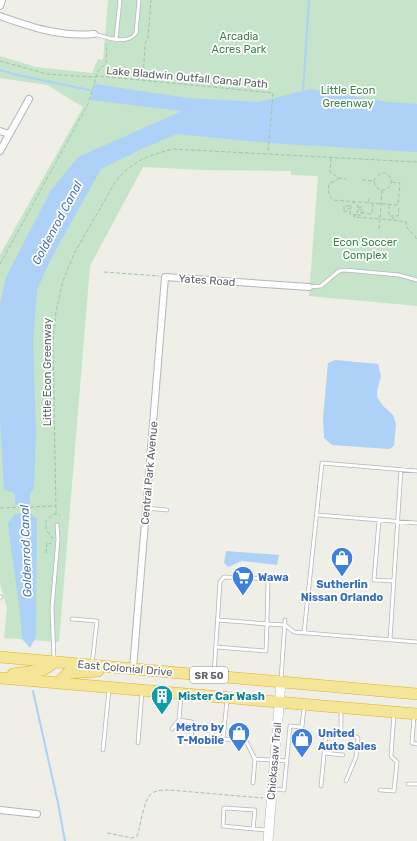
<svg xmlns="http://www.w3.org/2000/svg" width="417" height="841" font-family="Rubik,sans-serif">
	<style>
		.green { fill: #c6e4c9 }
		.water { fill: #aed1f7 }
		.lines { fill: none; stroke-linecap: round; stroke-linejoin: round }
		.stream { stroke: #aed1f7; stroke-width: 2 }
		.lane-casing { stroke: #b4b6ba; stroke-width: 4.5 }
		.street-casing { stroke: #b4b6ba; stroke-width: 8 }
		.secondary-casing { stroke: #b5b8bd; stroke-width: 10 }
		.highway-casing { stroke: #e1b315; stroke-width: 12 }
		.path { stroke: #9fc5ad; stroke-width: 1; stroke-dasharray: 4 2; stroke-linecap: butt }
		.lane { stroke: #fff; stroke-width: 3 }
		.street { stroke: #fff; stroke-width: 6 }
		.secondary { stroke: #fff; stroke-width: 9 }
		.highway { stroke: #f4e599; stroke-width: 11 }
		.labels { text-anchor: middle; stroke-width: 3.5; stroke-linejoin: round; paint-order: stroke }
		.shield { fill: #fff; stroke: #8e9094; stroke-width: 1 }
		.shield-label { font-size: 10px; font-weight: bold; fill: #5e6166 }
		.park-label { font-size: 11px; fill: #3e8448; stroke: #fff }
		.street-label { font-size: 11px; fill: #5e6166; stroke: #fff }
		.shop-label { font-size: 11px; font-weight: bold; fill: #366cbe; stroke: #fff; text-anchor: start }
		.culture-label { font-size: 11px; font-weight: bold; fill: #0d838f; stroke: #fff; text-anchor: start }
		.water-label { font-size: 12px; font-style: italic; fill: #4f76b2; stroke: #fff }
	</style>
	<rect width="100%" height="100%" fill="#efeee7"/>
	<path class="green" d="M108,0H417V306L309,296L318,176L291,175V171L202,170L143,167L90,266L59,642L4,638L7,608L0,584V255L83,107L47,85L0,78V56L36,67L92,73L98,59L103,60Z"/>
	<path class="water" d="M95,84L187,98L259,102L310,89L388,102L417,104V152L269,143L177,134L148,146L101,169L52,257L37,290L33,341L36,431L34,489L30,494V505H15V495L12,492L4,490L0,419V305L6,277L51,190L78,157L182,111L90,100Z
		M335,360L378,364L381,376L377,391V397L383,406L393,415L396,424L394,446L389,449L332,445L324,438L323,418L328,363Z
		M30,513L37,519L36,637L30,648L22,639C20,600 12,562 8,523L15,514Z
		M226,551L279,555L277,565L242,561L228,567L224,563Z"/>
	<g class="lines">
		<path class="stream" d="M0,70L13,74L94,91
			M303,92L309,0
			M24,503V515
			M33,691L58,803L65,841"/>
		<g class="lane-casing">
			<path id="lane" d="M94,34C106,37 127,46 136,33L139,0
				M116,39L120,0
				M309,287L321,286L339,271L345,270L399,275L417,280
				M146,508L167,510
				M317,515L417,523
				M379,520L374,580L394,581
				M0,597H1
				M72,619L97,621L92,664
				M304,633L322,463L417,471
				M390,640L401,469
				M216,647L266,651L267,624L218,620
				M54,660L52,608L58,539L57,525
				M214,674L220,582L224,577L268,579L267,624L285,625L294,632L417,642
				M281,680L285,620
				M227,701L223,739L246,741L255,759L287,761
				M414,716L412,743L417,744
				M179,720L192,722L191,742
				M172,729L179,720L181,695
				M341,735L357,737L358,738L356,757L346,781
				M210,738L223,739
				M138,743L142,692
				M103,750L109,689
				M324,753L343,755
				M253,783L255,759
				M408,784H417
				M321,786L326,734L341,735V709
				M274,789L284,790L290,726L302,727L304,707
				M380,790L394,791L397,762L391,756L394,714
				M253,829L255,810L224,808L223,826L253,829L267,830"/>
		</g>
		<g class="street-casing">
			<path id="street" d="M0,6L2,0
				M0,16C31,27 60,37 94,34
				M0,131L9,134
				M0,151L29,99
				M133,669L165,277L309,287
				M0,810L37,814"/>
		</g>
		<g class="secondary-casing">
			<path id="secondary" d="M268,841L281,682"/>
		</g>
		<g class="highway-casing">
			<path id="highway" d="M0,657L417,694
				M13,674L43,670L55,662
				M0,678L417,714
				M58,683L68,673L98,671"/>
		</g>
		<path class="path" d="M0,61L47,74L93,77L99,76L273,93L268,152
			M143,80L145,44L148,38L151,0
			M331,158L330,172L339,178L346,179
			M339,178L329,184C328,191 328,195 333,200L398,205L400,183L391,182
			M362,180L374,181C377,175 384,169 389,176C398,188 377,198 374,181
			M368,203L369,198
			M389,205V216H398L399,206
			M350,206H344V209H350
			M358,207H364
			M358,209L363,210V212H361V215H357V211L361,212
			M343,211L349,212
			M361,213L372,214L373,204
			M354,214V217L380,219L382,191
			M357,215L350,214L351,205L354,202L358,206L357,211
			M393,220L406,222L407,228L415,236L417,240
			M379,229L380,219L393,220V217
			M0,264L88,104L98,71L106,63L107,44
			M104,272L159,276
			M0,508L55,506
			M56,514L53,342L56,312L63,281L74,254L114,184C131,161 147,156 173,149L417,162
			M53,539L46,530V521L53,514L60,515
			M46,553L47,543L52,544
			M107,833L132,838L137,836C141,826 143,801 151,794C156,790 163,790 169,790L263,798"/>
		<use href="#lane" class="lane"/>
		<use href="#street" class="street"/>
		<use href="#secondary" class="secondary"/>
		<use href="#highway" class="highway"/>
	</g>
	<defs>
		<g id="shop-pin" transform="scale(1.15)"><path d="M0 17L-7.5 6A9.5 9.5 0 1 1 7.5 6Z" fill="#3f7fe0" stroke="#fff"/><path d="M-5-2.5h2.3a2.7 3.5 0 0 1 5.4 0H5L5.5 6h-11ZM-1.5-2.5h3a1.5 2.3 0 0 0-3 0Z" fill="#fff"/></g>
		<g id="supermarket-pin" transform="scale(1.15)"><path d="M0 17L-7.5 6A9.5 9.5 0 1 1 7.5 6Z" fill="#3f7fe0" stroke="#fff"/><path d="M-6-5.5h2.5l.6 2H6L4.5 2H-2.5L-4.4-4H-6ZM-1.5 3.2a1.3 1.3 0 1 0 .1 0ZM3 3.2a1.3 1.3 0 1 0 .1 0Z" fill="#fff"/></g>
		<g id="building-pin" transform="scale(1.15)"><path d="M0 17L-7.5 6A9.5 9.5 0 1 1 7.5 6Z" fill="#0f9aa8" stroke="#fff"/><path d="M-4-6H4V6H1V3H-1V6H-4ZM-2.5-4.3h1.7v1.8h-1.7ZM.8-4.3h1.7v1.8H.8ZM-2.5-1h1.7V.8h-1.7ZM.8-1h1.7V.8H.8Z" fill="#fff"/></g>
	</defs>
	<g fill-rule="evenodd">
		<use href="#shop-pin" x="342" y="558"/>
		<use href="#supermarket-pin" x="243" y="577"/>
		<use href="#building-pin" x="162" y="696"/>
		<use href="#shop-pin" x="239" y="733"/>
		<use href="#shop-pin" x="302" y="739"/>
	</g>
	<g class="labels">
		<rect class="shield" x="190" y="667" width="38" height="16" rx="3"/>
		<g class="shield-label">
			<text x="209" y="679">SR 50</text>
		</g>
		<g class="park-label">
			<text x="239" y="40">Arcadia<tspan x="239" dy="13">Acres Park</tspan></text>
			<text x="348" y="94">Little Econ<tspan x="348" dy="13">Greenway</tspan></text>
			<text x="365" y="246">Econ Soccer<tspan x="365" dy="13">Complex</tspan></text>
		</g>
		<g class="street-label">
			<text transform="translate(187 77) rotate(5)" y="4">Lake Bladwin Outfall Canal Path</text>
			<text transform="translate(207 280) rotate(4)" y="4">Yates Road</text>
			<text transform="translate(47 372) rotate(-90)" y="4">Little Econ Greenway</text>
			<text transform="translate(149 473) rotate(-85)" y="4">Central Park Avenue</text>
			<text transform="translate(125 668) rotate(5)" y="4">East Colonial Drive</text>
			<text transform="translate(274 761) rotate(-85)" y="4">Chickasaw Trail</text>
		</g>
		<g class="shop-label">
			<text x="258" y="581">Wawa</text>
			<text x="342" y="588" text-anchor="middle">Sutherlin<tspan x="342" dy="13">Nissan Orlando</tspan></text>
			<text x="224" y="731" text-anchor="end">Metro by<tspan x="224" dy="13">T-Mobile</tspan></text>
			<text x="318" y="737">United<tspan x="318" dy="13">Auto Sales</tspan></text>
		</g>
		<g class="culture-label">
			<text x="178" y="700">Mister Car Wash</text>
		</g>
		<g class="water-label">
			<text transform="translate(57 223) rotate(-62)" y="4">Goldenrod Canal</text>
			<text transform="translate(26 551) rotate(-92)" y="4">Goldenrod Canal</text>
		</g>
	</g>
</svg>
